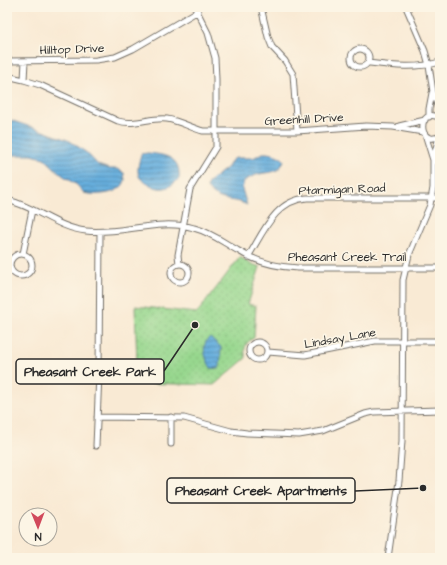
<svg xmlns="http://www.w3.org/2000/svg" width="447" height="565" font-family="'Architects Daughter',sans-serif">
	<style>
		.grass { fill: url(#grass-dots); stroke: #61815c }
		.water { fill: url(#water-rules); stroke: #486c84 }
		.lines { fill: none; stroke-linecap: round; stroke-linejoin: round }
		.minor-casing { stroke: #736e66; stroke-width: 7 }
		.minor { stroke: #fff; stroke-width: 5 }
		.labels { text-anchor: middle; stroke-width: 3.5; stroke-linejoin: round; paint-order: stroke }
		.street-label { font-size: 12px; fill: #2b2b2b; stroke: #fcf5e5 }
		.leader { fill: none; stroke: #2b2b2b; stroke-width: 1.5 }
		.callout-dot { fill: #2b2b2b; stroke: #fcf5e5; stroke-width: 1.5 }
		.callout { fill: #fcf5e5; stroke: #2b2b2b; stroke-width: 1.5 }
		.callout-label { font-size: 13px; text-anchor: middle; font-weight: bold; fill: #2b2b2b }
	</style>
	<defs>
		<pattern id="grass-dots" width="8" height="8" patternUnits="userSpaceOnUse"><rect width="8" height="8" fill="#97d78e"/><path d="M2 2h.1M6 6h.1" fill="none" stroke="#82b97b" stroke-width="1.8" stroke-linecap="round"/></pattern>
		<pattern id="water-rules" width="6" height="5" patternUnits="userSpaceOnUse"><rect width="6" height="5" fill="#66aedd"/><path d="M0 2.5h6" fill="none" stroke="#548eb3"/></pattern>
	</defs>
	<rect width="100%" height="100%" fill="#fcf5e5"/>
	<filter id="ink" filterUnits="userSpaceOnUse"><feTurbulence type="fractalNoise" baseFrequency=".025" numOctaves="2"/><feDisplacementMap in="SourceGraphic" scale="8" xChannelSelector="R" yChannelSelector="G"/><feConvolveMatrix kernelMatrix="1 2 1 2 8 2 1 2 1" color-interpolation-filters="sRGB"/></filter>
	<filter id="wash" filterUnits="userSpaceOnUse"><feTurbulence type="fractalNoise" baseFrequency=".012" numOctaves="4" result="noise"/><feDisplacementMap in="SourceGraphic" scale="16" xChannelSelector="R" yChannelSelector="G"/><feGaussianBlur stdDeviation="0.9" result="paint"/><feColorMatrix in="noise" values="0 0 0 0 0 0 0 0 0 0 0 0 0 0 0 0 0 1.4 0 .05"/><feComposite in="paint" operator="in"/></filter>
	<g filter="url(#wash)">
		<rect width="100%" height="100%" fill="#f9ead4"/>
		<path class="grass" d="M240,257L249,263L260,267L248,304L256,306L254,338C245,342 243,349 246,358L214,385L137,383V378H133L132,375L134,366H137L135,306L197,313Z"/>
		<path class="water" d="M7,119L46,132L70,141L87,153L98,165L109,169H117L124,173C124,175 125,178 125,180C122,195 94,196 84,193L77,185L61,174L44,158L32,155H7Z
			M148,153C166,155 181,157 179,179C166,191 160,191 145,182C143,180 140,179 139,176C136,169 140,160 141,154Z
			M263,153C271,153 277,154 284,160C279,174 272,171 260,174C254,175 249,178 244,181L242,189L247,205C232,197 220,204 207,188L208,183L228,167L232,160L236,158H253Z
			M210,337L221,347L220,366L219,369L211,368C205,358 200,345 210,337Z"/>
	</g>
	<g filter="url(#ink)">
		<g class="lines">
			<g class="minor-casing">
				<path id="minor" d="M261,7L268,37L272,47L285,61L293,74L297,131
					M406,7L425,51L429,65L433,92L440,114
					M351 58a9 9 0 1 1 18 0a9 9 0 1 1-18 0Z
					M7,61L96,60L115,57L133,49L198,11
					M25,61L24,80L40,85L118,121C135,126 150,117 167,119C180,121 191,128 203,131H297L366,126L393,127L423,132
					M369,63C393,66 416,69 440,62
					M7,76L24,80
					M429,117V109L432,93
					M399,126L425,120
					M425,134L433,160
					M440,136C417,148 417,105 440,118
					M7,200C35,206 57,228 86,231C122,235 158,218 194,228C210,232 223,242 237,250C256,262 276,267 298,268H440
					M23,254L32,210
					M10 265a11 11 0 1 1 22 0a11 11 0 1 1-22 0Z
					M248,257C263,233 275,200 307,198H440
					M171 273a9 9 0 1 1 18 0a9 9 0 1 1-18 0Z
					M179,264L178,255L190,189L216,147V79L215,58L208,33L195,7
					M249 351a9 9 0 1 1 18 0a9 9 0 1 1-18 0Z
					M268,352L305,355L375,341H440
					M97,417L184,418L231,431L247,433L299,435L323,431L365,414L374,412L440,410
					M171,417V444
					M96,446L99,374L100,232
					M388,558L399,481L402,441L403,280L409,255L430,205L433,188V160L439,137"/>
			</g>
			<use href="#minor" class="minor"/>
		</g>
	</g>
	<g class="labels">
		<g class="street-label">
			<text transform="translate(72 49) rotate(-2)" y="4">Hilltop Drive</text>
			<text transform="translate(304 119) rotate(-3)" y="4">Greenhill Drive</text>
			<text transform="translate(342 189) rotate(-2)" y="4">Ptarmigan Road</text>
			<text x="347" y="261">Pheasant Creek Trail</text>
			<text transform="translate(340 338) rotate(-10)" y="4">Lindsay Lane</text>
		</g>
	</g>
	<path class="leader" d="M195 325L164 371M423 488L355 491"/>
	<g class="callout-dot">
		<circle cx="195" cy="325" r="4"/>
		<circle cx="423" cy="488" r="4"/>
	</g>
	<g class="callout">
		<rect x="16" y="359" width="148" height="25" rx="4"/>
		<rect x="167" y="478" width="188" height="25" rx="4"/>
	</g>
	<g class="callout-label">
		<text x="90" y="376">Pheasant Creek Park</text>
		<text x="261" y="495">Pheasant Creek Apartments</text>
	</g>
	<rect width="447" height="565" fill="none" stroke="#fcf5e5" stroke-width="24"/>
	<g transform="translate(38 527) rotate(179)"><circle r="19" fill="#fcf5e5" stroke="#a8a49b"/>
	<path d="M0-3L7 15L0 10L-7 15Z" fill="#d1495b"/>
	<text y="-6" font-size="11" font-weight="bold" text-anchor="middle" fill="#2b2b2b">N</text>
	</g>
</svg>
